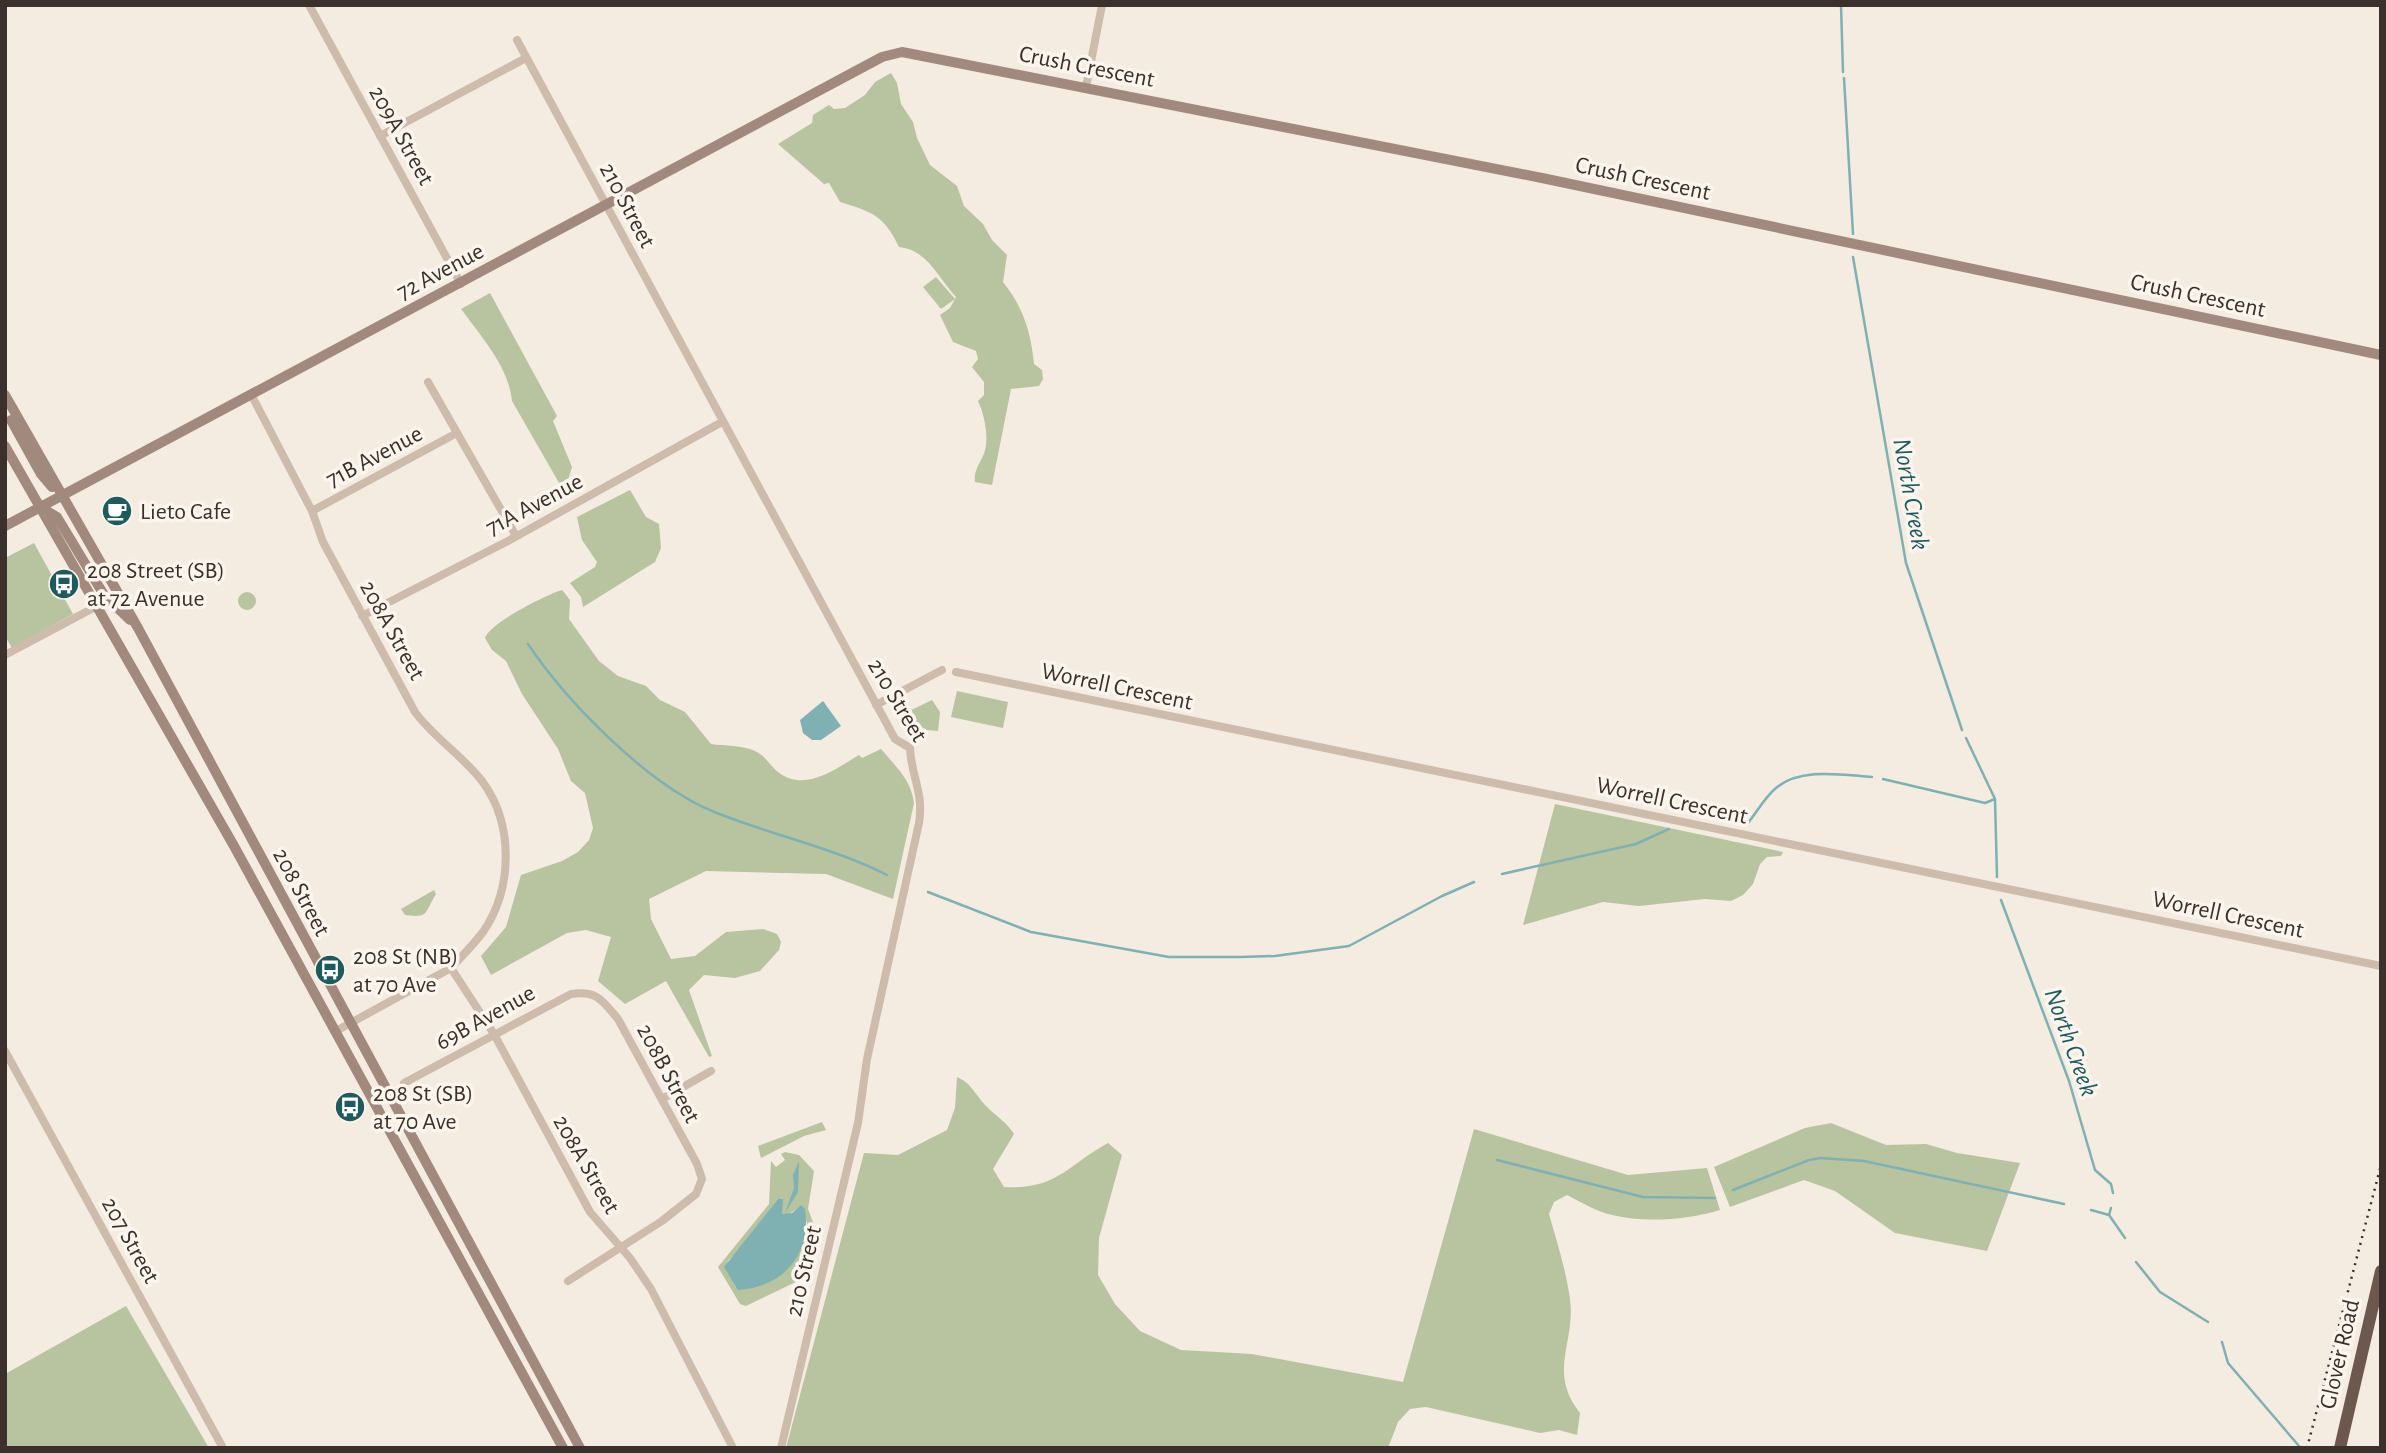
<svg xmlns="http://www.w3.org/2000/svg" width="2386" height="1453" font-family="'Alegreya Sans',sans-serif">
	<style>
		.green { fill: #b8c4a0; fill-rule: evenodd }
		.water { fill: #7fb0b2 }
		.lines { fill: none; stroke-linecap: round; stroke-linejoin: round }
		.stream { stroke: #7fb0b2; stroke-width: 2.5 }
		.minor { stroke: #cdbbac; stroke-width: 8 }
		.secondary { stroke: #a18a7d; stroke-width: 10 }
		.trunk { stroke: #6c584f; stroke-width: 12 }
		.rail { stroke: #3b302b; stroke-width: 2.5; stroke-dasharray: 2 5; stroke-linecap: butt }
		.labels { text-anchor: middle; stroke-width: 7; stroke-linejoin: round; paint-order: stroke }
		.street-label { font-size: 24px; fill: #3b302b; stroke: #fbf5ee }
		.poi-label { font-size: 24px; fill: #3b302b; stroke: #fbf5ee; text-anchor: start }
		.water-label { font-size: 26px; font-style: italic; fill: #1f5a5e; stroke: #fbf5ee }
	</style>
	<rect width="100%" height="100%" fill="#f4ebe1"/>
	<path class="green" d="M891,73L897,83L901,104L913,122L917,138L930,165L957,186L964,206L983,224L992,240L1007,255L1003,282C1023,307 1031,332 1034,364L1042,370L1043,379L1039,386L1011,389L992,485L975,482C973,469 982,462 985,450C989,437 984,413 978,401L984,395V382L972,367L978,359L976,351L953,342L940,315L950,308L955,299L941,309L923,287L936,277L955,299L956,297C938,278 928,250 899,247C884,215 872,212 840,202L829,183L824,184L778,144L812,123L813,115L829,105L834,109L845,108L865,95L875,82Z
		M490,293L557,416L553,421L572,467L568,480L570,491L566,495L512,401C509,367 480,335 461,309Z
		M630,490L646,517L659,524L661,548L655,562L583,607L581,597L570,583L595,567L597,562L582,540L577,517Z
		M34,543L73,614L12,648L5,636V558Z
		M562,590L570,600L569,619L599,661L618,676L646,686L660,700L685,712L711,744C725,746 742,745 755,751C767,757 769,765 778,772C804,793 836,769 859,755L862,758L881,749C895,766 911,779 914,803L893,899L826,874L706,871L649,899L651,919L671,959L695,956L726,932L763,929L777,934L781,942L779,950L760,971L735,978L704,975L689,990L712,1056L709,1057L666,981L625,1004L598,981L611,937L586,930L567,933L491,975L481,956L506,927L521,875L562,861L578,852L589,840L593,828L585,793L571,781L558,749L522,694L506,661L492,650L485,638C489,624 545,595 562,590Z
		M238 601a9 9 0 1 1 18 0a9 9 0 1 1-18 0Z
		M957,691L1008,702L1003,728L951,717Z
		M932,700L940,712L938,731L927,730L901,715Z
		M1555,804L1783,852L1781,856L1767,857L1760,864L1753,884L1743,895L1731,901L1705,899L1639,906L1603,902L1523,925Z
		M434,890L436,894C424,914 429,918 405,915L401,909Z
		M957,1077C971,1083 975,1094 985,1105C995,1116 1006,1121 1014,1134L993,1169L1004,1187C1057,1190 1066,1166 1108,1143L1122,1155L1099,1238L1098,1275L1115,1304L1140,1331L1181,1350L1252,1354L1403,1382L1474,1129L1628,1175L1707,1168L1720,1210C1687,1220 1645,1223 1612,1215C1597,1212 1581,1202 1567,1195L1554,1202L1549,1214C1557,1242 1566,1270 1570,1299C1576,1343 1547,1371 1580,1413L1577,1435L1559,1430L1540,1433L1426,1407L1410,1409L1398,1422L1388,1448H786L864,1153L898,1155L947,1130L955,1108Z
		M822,1122L826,1130L804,1136L761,1158L758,1146Z
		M1831,1123L1886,1145L1926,1144L1957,1153L2020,1163L1987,1251L1895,1233L1835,1191L1804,1180L1730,1207L1714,1167L1805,1128Z
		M785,1152L799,1155L814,1171L808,1209L816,1230L810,1271L804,1278L746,1306L740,1304L718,1267L769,1204L771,1161L776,1167L785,1160L781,1154ZM779,1198H782L781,1214L786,1216L801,1206L807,1223L804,1242L727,1262L749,1239Z
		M126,1306L209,1448H5V1374Z"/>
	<path class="water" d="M823,701L841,726L821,740H812L803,733L800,720Z
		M799,1161L798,1192L785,1213L794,1188L793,1175Z
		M779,1198L783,1199L782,1214L792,1213L801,1205L805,1209C812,1255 783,1287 738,1290L724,1267Z"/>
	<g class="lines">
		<path class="stream" d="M1841,5L1843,72
			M1844,78L1853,234
			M1853,257L1906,563L1962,730
			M528,644C567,702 647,784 712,811C770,835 832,847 887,875
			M1966,738L1995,799L1997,877
			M1883,779L1985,803L1995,799
			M1698,814L1748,823C1757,812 1765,797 1776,788C1800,767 1843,775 1872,777
			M1502,874L1636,844L1669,829
			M928,892L1031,932L1169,957H1240L1275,956L1349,946L1442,896L1474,882
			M2001,900L2069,1081L2095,1170L2111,1184L2113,1193
			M1497,1160L1643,1197L1715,1198
			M1733,1190L1809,1160L1821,1158L1864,1161L2064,1204
			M2091,1210L2109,1215
			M2109,1215L2125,1238
			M2109,1215L2111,1208
			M2136,1262L2160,1292L2208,1322
			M2222,1342L2228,1363L2299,1446"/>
		<path class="minor" d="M309,5L461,284
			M517,40L895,739L910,748C911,776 924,792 919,823L867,1059L858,1123L781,1448
			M1086,87L1102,5
			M380,136L526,58
			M428,382L516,536
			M252,396L312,511L323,542L415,712C434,738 462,755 482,781C514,824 513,888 483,932C474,944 462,956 451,968L336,1031
			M312,511L455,434
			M362,616L508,541L722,422
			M5,655L99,605
			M956,672L2381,966
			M876,705L942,670
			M451,968L494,1034L590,1212L630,1258L651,1289L733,1448
			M5,1051L223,1448
			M404,1083L571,994C597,990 602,1000 618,1019L697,1164L702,1179L696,1194L662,1221L568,1281
			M662,1099L711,1071"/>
		<path class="secondary" d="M5,395L138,628L580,1448
			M11,420L41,474L52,487
			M5,446L234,846L563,1448
			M40,507L57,517L104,595L130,620
			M5,526L882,57L902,52L1542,178L2381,355"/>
		<path class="trunk" d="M2340,1448L2381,1271"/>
		<path class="rail" d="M2307,1448L2381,1165"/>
	</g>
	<defs>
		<g id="cafe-disc" transform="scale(1.575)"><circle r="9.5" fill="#1f5a5e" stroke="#fbf5ee"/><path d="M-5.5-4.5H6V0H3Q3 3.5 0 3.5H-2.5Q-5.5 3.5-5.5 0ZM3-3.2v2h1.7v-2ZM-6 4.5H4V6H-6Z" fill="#fff"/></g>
		<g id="bus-disc" transform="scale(1.575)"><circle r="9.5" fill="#1f5a5e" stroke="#fbf5ee"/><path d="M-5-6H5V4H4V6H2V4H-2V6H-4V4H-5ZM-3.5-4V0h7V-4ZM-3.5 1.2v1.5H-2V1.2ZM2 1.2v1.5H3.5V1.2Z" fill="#fff"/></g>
	</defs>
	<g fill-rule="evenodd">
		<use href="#cafe-disc" x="117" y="511"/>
		<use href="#bus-disc" x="64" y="584"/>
		<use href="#bus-disc" x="330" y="970"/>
		<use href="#bus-disc" x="350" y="1107"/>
	</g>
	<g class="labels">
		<g class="street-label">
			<text transform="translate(1087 66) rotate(11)" y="8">Crush Crescent</text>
			<text transform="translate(402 135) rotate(61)" y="8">209A Street</text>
			<text transform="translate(1643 178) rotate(12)" y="8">Crush Crescent</text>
			<text transform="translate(628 205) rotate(62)" y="8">210 Street</text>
			<text transform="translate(440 271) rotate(-28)" y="8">72 Avenue</text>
			<text transform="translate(2198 295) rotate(12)" y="8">Crush Crescent</text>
			<text transform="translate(374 456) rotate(-28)" y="8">71B Avenue</text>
			<text transform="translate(534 504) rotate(-28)" y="8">71A Avenue</text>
			<text transform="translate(393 630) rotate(61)" y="8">208A Street</text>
			<text transform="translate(1117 686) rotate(12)" y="8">Worrell Crescent</text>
			<text transform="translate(898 700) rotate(59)" y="8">210 Street</text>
			<text transform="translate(1672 800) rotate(12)" y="8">Worrell Crescent</text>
			<text transform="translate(302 892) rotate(62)" y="8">208 Street</text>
			<text transform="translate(2228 914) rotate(12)" y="8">Worrell Crescent</text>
			<text transform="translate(485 1017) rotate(-29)" y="8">69B Avenue</text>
			<text transform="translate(669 1073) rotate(62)" y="8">208B Street</text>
			<text transform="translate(587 1164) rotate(60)" y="8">208A Street</text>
			<text transform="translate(131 1240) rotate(61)" y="8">207 Street</text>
			<text transform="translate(803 1271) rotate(-77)" y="8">210 Street</text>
			<text transform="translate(2339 1354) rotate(-77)" y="8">Glover Road</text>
		</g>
		<g class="poi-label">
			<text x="140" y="519">Lieto Cafe</text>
			<text x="87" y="578">208 Street (SB)<tspan x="87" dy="28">at 72 Avenue</tspan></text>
			<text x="353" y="964">208 St (NB)<tspan x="353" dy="28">at 70 Ave</tspan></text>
			<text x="373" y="1101">208 St (SB)<tspan x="373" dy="28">at 70 Ave</tspan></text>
		</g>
		<g class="water-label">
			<text transform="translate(1912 494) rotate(80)" y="9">North Creek</text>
			<text transform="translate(2072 1042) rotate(70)" y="9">North Creek</text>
		</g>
	</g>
	<rect width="2386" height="1453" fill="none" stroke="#3b302b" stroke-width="14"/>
</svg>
